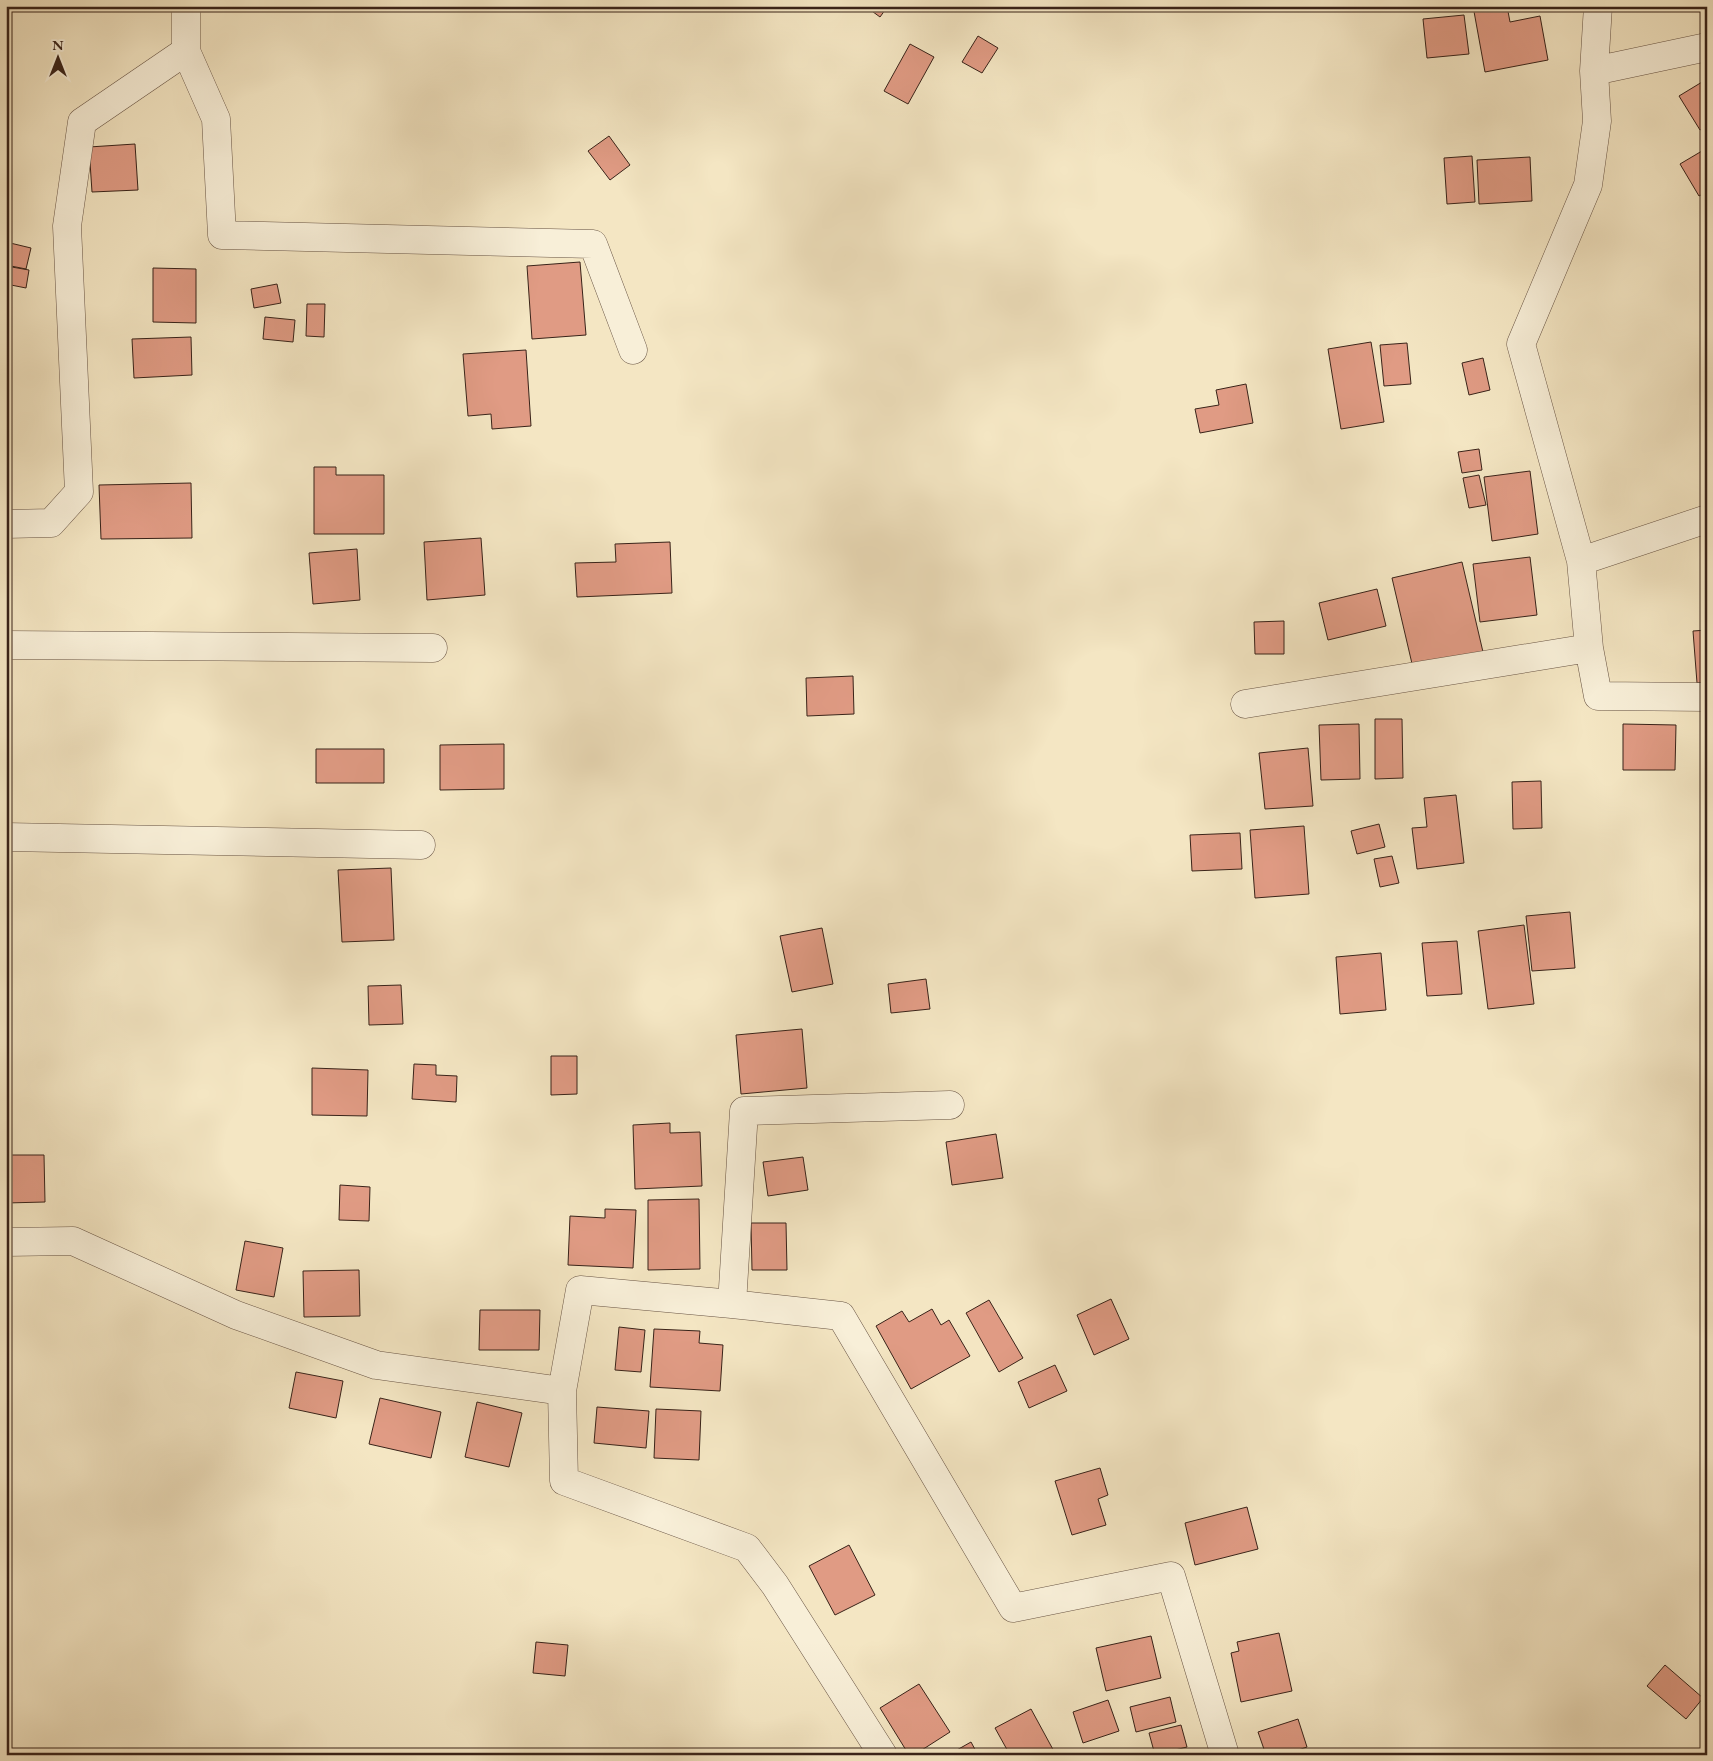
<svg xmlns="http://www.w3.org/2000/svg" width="1713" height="1761" font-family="'EB Garamond',serif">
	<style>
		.building { fill: #e09b84; stroke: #392319 }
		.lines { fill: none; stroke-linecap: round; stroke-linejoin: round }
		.minor-casing { stroke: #685444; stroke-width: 29 }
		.minor { stroke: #f8efd8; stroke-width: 28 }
	</style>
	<rect width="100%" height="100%" fill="#f4e6c3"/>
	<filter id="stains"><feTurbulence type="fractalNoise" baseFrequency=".004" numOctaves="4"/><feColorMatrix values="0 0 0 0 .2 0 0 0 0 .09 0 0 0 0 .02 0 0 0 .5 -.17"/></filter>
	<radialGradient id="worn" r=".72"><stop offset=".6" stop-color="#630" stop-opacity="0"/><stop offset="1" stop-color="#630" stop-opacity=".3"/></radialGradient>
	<path class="building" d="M865,6H888L880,17Z
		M1473,6H1507L1510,22L1540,16L1548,60L1485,72Z
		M1464,15L1469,54L1427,58L1423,19Z
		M978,36L998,48L982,73L962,62Z
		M910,44L934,57L908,104L884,91Z
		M1707,79V126L1700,130L1679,96Z
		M609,136L630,165L610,180L588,151Z
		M135,144L138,190L92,192L89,147Z
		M1707,148V192L1699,196L1680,164Z
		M1472,156L1475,202L1447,204L1444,158Z
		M1530,157L1532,201L1479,204L1477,160Z
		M6,242L31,248L26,269L6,265Z
		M580,262L586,335L532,339L527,266Z
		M6,266L29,270L26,288L6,284Z
		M153,268L196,269V323L153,322Z
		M277,284L281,303L254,308L251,289Z
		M307,304H325L324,337L306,336Z
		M265,317L295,320L293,342L263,339Z
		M191,337L192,375L134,378L132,339Z
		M1371,342L1384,422L1341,429L1328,349Z
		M1407,343L1411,384L1384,386L1380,345Z
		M526,350L531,426L492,429L491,414L468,416L463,354Z
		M1483,358L1490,390L1469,395L1462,363Z
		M1246,384L1253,423L1200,433L1195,409L1219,405L1216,390Z
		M1479,449L1482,470L1462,473L1458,452Z
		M314,467H336V475H384V534H314Z
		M1530,471L1538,534L1492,541L1484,477Z
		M1479,475L1486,505L1469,508L1463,478Z
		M191,483L192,538L101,539L99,485Z
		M481,538L485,595L427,600L424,542Z
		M670,542L672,593L577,597L575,563L616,562L615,544Z
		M357,549L360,600L313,604L309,553Z
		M1530,557L1537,615L1480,622L1473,564Z
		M1462,562L1483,652L1413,668L1392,578Z
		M1377,589L1386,626L1328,640L1319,603Z
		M1284,621V654H1255L1254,622Z
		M1707,630V682L1697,683L1693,631Z
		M853,676L854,714L807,716L806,678Z
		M1375,719H1402L1403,778L1375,779Z
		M1359,724L1360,779L1321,780L1319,725Z
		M1623,724L1676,725L1675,770H1623Z
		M504,744V789L440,790V745Z
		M1308,748L1313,806L1265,809L1259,753Z
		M316,749H384V783H316Z
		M1541,781L1542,828L1513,829L1512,782Z
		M1456,795L1464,863L1417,869L1412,828L1427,827L1424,798Z
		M1379,824L1385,847L1357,854L1351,831Z
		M1304,826L1309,894L1255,898L1250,830Z
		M1240,833L1242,869L1192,871L1190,835Z
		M1392,856L1399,883L1380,887L1374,859Z
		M391,868L394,940L342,942L338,870Z
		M1570,912L1575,968L1532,971L1526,916Z
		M1524,925L1534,1004L1488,1009L1478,931Z
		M822,928L833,984L792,992L780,936Z
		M1457,941L1462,994L1427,996L1422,943Z
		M1381,953L1386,1010L1340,1014L1336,957Z
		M926,979L930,1009L891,1013L888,984Z
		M401,985L403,1024L369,1025L368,986Z
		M802,1029L807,1088L741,1094L736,1035Z
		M551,1056H577V1094L551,1095Z
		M414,1064L436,1065V1075L457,1076L456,1102L412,1099Z
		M312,1068L368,1070L367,1116L312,1115Z
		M670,1123V1133L700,1132L702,1186L635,1189L633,1125Z
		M996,1134L1003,1178L952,1185L946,1142Z
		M6,1155H44L45,1202L6,1203Z
		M803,1157L808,1190L768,1196L763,1162Z
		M340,1185L370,1187L369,1221L339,1220Z
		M699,1199L700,1269L648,1270V1200Z
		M605,1209L636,1210L633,1268L568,1265L570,1216L605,1218Z
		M751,1223H786L787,1270H752Z
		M245,1241L283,1248L274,1297L236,1290Z
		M359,1270L360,1316L304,1317L303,1271Z
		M1111,1299L1129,1339L1094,1355L1077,1315Z
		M989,1300L1023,1358L999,1372L966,1313Z
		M932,1309L941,1325L949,1320L970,1356L911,1389L876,1326L902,1311L909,1322Z
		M480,1310H540L539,1350H479Z
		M619,1327L645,1330L641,1372L615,1370Z
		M654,1329L700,1331L699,1343L723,1345L720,1391L650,1387Z
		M1055,1365L1067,1391L1029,1408L1018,1382Z
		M296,1372L343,1381L336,1418L289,1408Z
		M380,1398L441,1412L431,1458L369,1444Z
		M477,1402L522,1413L509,1467L465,1457Z
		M597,1407L649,1411L646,1448L594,1443Z
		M656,1409L701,1411L699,1460L654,1458Z
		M1100,1468L1108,1495L1098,1499L1106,1525L1072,1535L1055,1481Z
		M1247,1507L1258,1549L1195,1565L1185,1523Z
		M849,1545L875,1595L835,1615L809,1566Z
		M1279,1633L1292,1691L1241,1702L1231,1653L1239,1651L1237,1642Z
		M1151,1636L1161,1678L1106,1691L1096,1648Z
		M536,1642L568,1645L565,1676L533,1673Z
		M1665,1665L1703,1698L1686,1719L1647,1686Z
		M919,1684L950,1732L914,1755H909L880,1708Z
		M1170,1697L1176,1722L1136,1732L1130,1707Z
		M1108,1700L1119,1731L1083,1743L1073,1712Z
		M1031,1709L1056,1755H1010L995,1728Z
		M1298,1719L1307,1747L1284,1755H1266L1258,1732Z
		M1181,1725L1187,1747L1155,1755L1149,1733Z
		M971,1742L978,1755H948Z"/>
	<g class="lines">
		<g class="minor-casing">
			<path id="minor" d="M1598,6L1594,71L1597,121L1588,185L1521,344L1581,561L1589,648L1598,696L1707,697
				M186,51L216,119L222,235L593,244L633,350
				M1594,71L1707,47
				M6,524L51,523L79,492L67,226L82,122L186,51V6
				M1581,561L1707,519
				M6,645L433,648
				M1245,704L1589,648
				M6,837L421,845
				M6,1242L73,1241L236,1315L376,1365L562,1391L564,1481L747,1548L775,1585L883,1755
				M732,1304L841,1316L1013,1608L1171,1576L1225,1755
				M562,1391L580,1290L732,1304L744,1111L950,1105"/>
		</g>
		<use href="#minor" class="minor"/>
	</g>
	<rect width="1713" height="1761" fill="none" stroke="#f4e6c3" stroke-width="25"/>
	<rect x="8" y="8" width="1698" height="1746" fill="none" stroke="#392319" stroke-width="2.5"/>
	<rect x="12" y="12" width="1688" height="1736" fill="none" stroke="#392319"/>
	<g transform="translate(58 58)" stroke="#f8efd8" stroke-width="4" paint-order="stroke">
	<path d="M0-4L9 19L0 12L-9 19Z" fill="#392319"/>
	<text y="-8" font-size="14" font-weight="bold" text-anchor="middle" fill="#392319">N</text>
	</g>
	<rect width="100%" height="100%" filter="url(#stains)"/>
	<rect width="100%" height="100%" fill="url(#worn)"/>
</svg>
